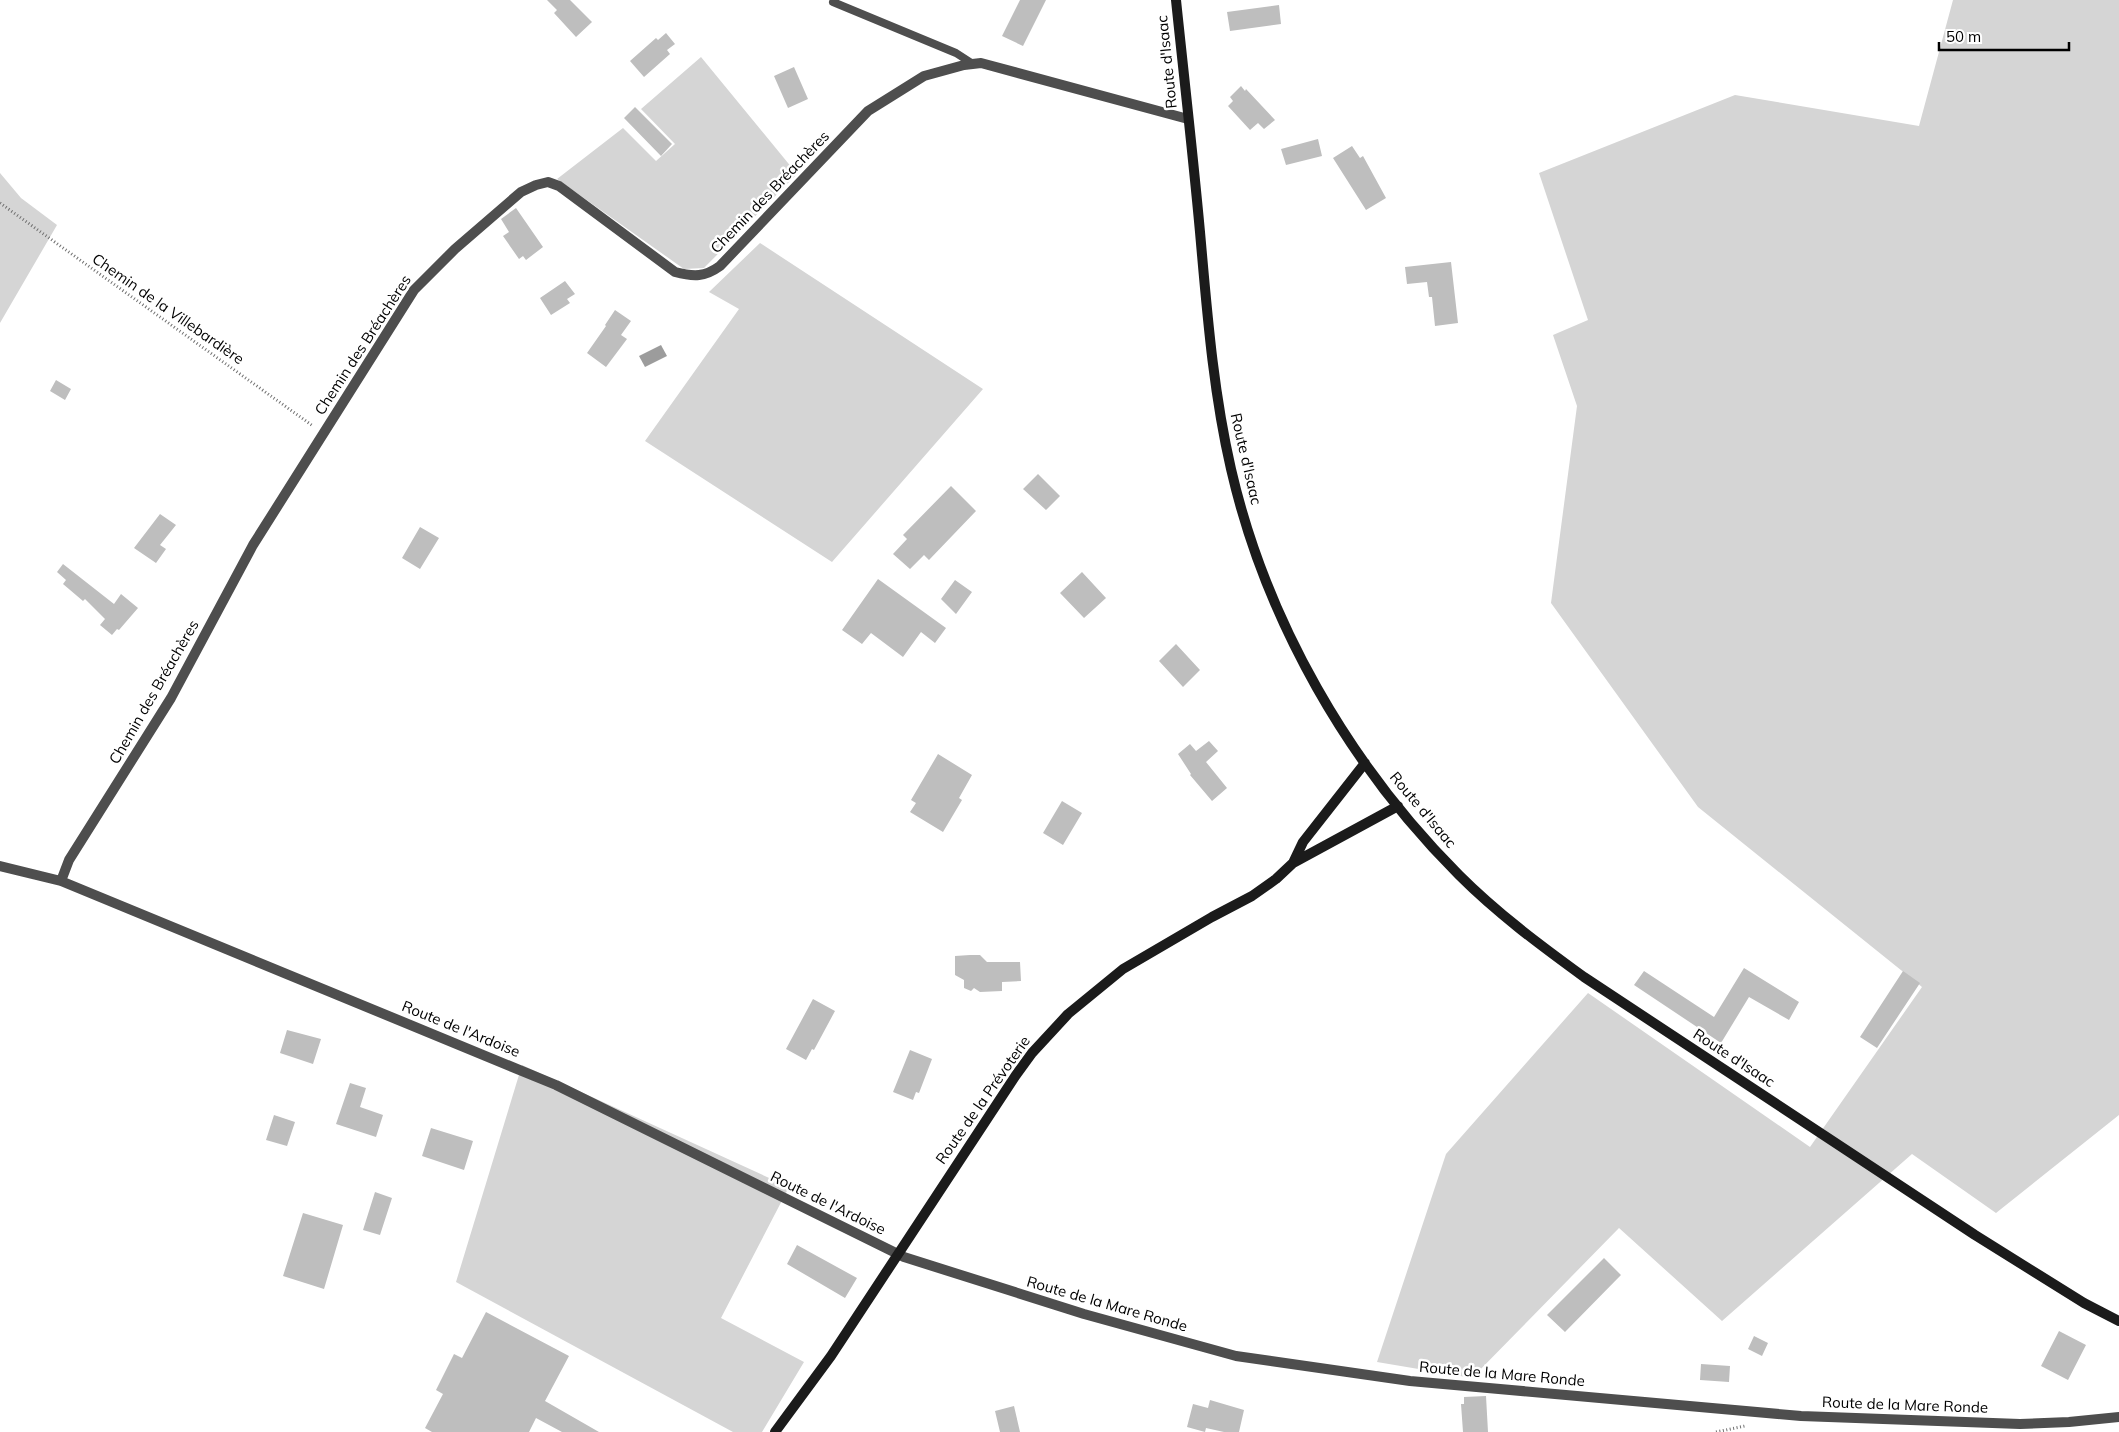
<svg xmlns="http://www.w3.org/2000/svg" width="2119" height="1432" font-family="Mulish,sans-serif">
	<style>
		.green { fill: #d5d5d5 }
		.water { fill: #9c9c9c }
		.building { fill: #bebebe }
		.lines { fill: none; stroke-linecap: round; stroke-linejoin: round }
		.path { stroke: #707070; stroke-width: 3; stroke-dasharray: 1 2.5; stroke-linecap: butt }
		.lane { stroke: #4e4e4e; stroke-width: 8 }
		.street { stroke: #4e4e4e; stroke-width: 10 }
		.secondary { stroke: #1b1b1b; stroke-width: 10 }
		.labels { text-anchor: middle; stroke-width: 5; stroke-linejoin: round; paint-order: stroke }
		.street-label { font-size: 15px; fill: #000; stroke: #fff }
	</style>
	<rect width="100%" height="100%" fill="#fff"/>
	<path class="green" d="M1953,0H2119V1115L1996,1213L1912,1154L1722,1321L1619,1228L1472,1378L1377,1362L1446,1154L1588,993L1810,1147L1922,987L1698,807L1551,603L1577,406L1553,335L1588,320L1539,173L1735,95L1919,126Z
		M701,57L797,174L704,268L684,269L557,179L623,128L656,161L675,144L641,109Z
		M0,173L21,198L57,225L0,323Z
		M760,243L983,389L832,562L645,441L739,309L709,292Z
		M522,1065L789,1187L721,1318L804,1362L762,1432H733L456,1282Z"/>
	<path class="water" d="M661,345L667,356L645,367L639,356Z"/>
	<path class="building" d="M547,0H570L592,22L576,37L554,13L557,10Z
		M1020,0H1046L1023,46L1002,36Z
		M1279,5L1281,24L1230,31L1227,12Z
		M666,33L675,44L667,50L670,54L644,77L630,61L656,38L658,40Z
		M794,67L808,99L788,108L774,76Z
		M1241,86L1245,91L1246,89L1275,120L1264,129L1258,123L1250,130L1228,106L1233,101L1230,97Z
		M635,107L672,144L661,156L624,118Z
		M1318,139L1322,156L1286,165L1281,149Z
		M1352,146L1360,158L1363,156L1386,198L1366,210L1333,158Z
		M516,208L543,247L526,260L523,256L519,259L503,236L509,232L501,219Z
		M1451,262L1458,323L1435,326L1432,297H1429L1427,282L1407,284L1405,267Z
		M565,281L575,294L567,299L570,303L551,315L540,298Z
		M615,310L631,321L621,335L627,339L606,367L587,353L606,326L605,325Z
		M56,380L71,389L65,400L50,391Z
		M1038,474L1060,496L1046,510L1023,489Z
		M951,486L976,511L929,560L924,555L910,569L893,554L907,539L903,535Z
		M160,514L176,525L160,545L166,549L156,563L134,548Z
		M420,527L439,538L420,569L402,558Z
		M63,564L114,604L121,594L138,608L119,630L117,629L112,635L100,625L105,619L85,599L83,601L63,584L66,580L57,572Z
		M1082,572L1106,598L1084,618L1060,593Z
		M878,579L946,628L935,643L921,632L903,657L871,633L862,644L842,630Z
		M955,580L972,592L956,614L941,599Z
		M1176,644L1200,670L1183,687L1159,661Z
		M1209,741L1218,751L1206,762L1227,788L1212,801L1190,775L1191,774L1178,754L1190,744L1196,751Z
		M938,754L972,775L959,798L962,800L943,832L910,812L916,803L911,800Z
		M1062,801L1082,813L1063,845L1043,833Z
		M970,955H980L987,962H1020L1021,981L1002,982V991L980,992L974,988L971,991L964,988V980L955,975V956Z
		M1744,968L1799,1002L1789,1020L1749,997L1721,1043L1634,985L1644,971L1714,1017Z
		M1903,971L1920,983L1877,1048L1860,1037Z
		M813,999L835,1011L814,1050L812,1049L806,1060L786,1049Z
		M287,1030L321,1039L313,1064L280,1053Z
		M910,1050L932,1059L919,1093L916,1092L913,1100L893,1092Z
		M350,1083L366,1088L360,1107L383,1115L376,1137L336,1124Z
		M274,1115L295,1122L287,1146L266,1140Z
		M431,1128L473,1141L464,1170L422,1156Z
		M375,1192L392,1198L380,1235L363,1230Z
		M303,1213L343,1225L324,1289L283,1276Z
		M797,1245L857,1278L845,1298L787,1264Z
		M1604,1258L1621,1275L1565,1332L1547,1315Z
		M486,1312L569,1356L545,1401L599,1432H562L536,1418L529,1432H432L425,1428L443,1394L436,1390L454,1354L462,1358Z
		M2059,1331L2086,1345L2068,1380L2041,1366Z
		M1754,1336L1768,1343L1762,1356L1748,1349Z
		M1701,1364L1730,1366L1729,1382L1700,1380Z
		M1486,1396L1488,1432H1463L1461,1404H1464V1397Z
		M1210,1400L1244,1410L1239,1432H1224L1206,1428L1205,1432L1187,1427L1193,1404L1208,1408Z
		M1014,1406L1020,1432H1000L995,1411Z"/>
	<g class="lines">
		<path class="path" d="M0,203L313,426
			M1716,1432L1745,1426"/>
		<path class="lane" d="M833,2L956,53L973,64"/>
		<path class="street" d="M0,866L61,881L556,1085L904,1257L1084,1314L1236,1356L1410,1381L1801,1416L2020,1424L2069,1422L2119,1417
			M61,881L69,860L171,698L253,545L414,290L455,249L521,192L536,185L548,182L559,186L675,272C694,277 705,277 720,266L868,111L924,76L964,65L981,63L1188,119"/>
		<path class="secondary" d="M1176,0C1184,77 1193,155 1200,232C1207,311 1213,391 1231,469C1266,621 1349,765 1459,875C1497,913 1540,945 1584,977L1975,1235L2084,1303L2119,1321
			M1293,863L1303,842L1365,763
			M775,1432L831,1356L1016,1075L1032,1053L1068,1014L1123,969L1212,917L1252,896L1276,879L1293,863L1398,806"/>
	</g>
	<g class="labels">
		<g class="street-label">
			<text transform="translate(1167 62) rotate(-96)" y="5">Route d'Isaac</text>
			<text transform="translate(770 192) rotate(-46)" y="5">Chemin des Bréachères</text>
			<text transform="translate(168 309) rotate(35)" y="5">Chemin de la Villebardière</text>
			<text transform="translate(363 345) rotate(-57)" y="5">Chemin des Bréachères</text>
			<text transform="translate(1246 459) rotate(77)" y="5">Route d'Isaac</text>
			<text transform="translate(154 692) rotate(-60)" y="5">Chemin des Bréachères</text>
			<text transform="translate(1423 810) rotate(50)" y="5">Route d'Isaac</text>
			<text transform="translate(461 1029) rotate(22)" y="5">Route de l'Ardoise</text>
			<text transform="translate(1734 1058) rotate(33)" y="5">Route d'Isaac</text>
			<text transform="translate(983 1100) rotate(-55)" y="5">Route de la Prévoterie</text>
			<text transform="translate(828 1203) rotate(26)" y="5">Route de l'Ardoise</text>
			<text transform="translate(1107 1304) rotate(16)" y="5">Route de la Mare Ronde</text>
			<text transform="translate(1502 1374) rotate(5)" y="5">Route de la Mare Ronde</text>
			<text transform="translate(1905 1405) rotate(2)" y="5">Route de la Mare Ronde</text>
		</g>
	</g>
	<path d="M1939 42v8h130v-8" fill="none" stroke="#000000" stroke-width="2.5"/>
	<text x="1946" y="42" font-size="15" fill="#000000" stroke="#ffffff" stroke-width="4" paint-order="stroke">50 m</text>
</svg>
